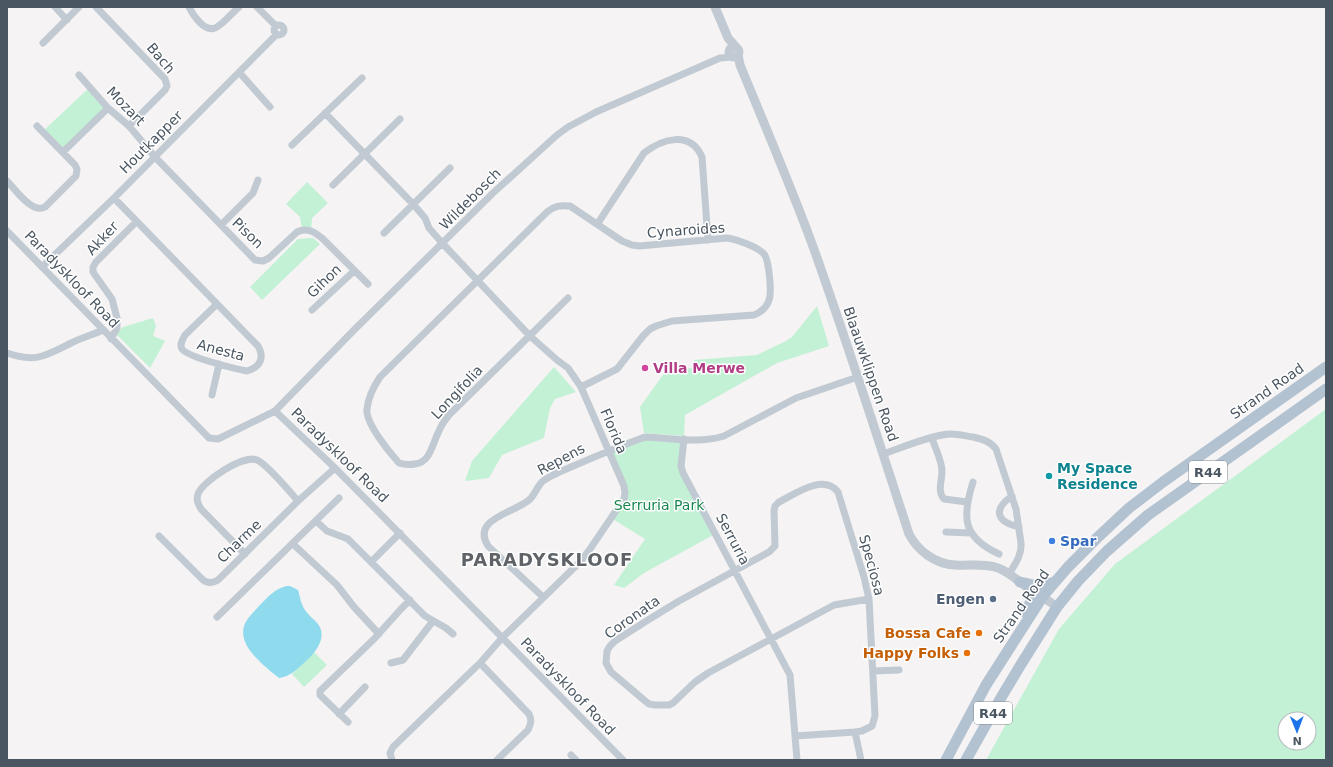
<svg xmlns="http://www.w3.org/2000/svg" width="1333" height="767" font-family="'DejaVu Sans',sans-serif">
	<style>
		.green { fill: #c3f1d5; fill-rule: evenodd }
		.water { fill: #90daee }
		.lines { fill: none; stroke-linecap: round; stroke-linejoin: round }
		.minor { stroke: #c1cad2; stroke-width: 7 }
		.tertiary { stroke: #c1cad2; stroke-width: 9 }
		.primary { stroke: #b3c2d1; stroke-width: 11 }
		.hotel-dot { fill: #d1479c; stroke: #fff; stroke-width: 1.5 }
		.culture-dot { fill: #0f9aa8; stroke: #fff; stroke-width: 1.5 }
		.shop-dot { fill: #3f7fe0; stroke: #fff; stroke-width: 1.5 }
		.service-dot { fill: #5c6f8a; stroke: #fff; stroke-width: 1.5 }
		.food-dot { fill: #e8710a; stroke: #fff; stroke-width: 1.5 }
		.labels { text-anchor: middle; stroke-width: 3; stroke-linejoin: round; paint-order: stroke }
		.shield { fill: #fff; stroke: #808990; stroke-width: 1 }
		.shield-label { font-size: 13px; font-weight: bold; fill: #4a5661 }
		.street-label { font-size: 14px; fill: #4a5661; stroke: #fff }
		.hotel-label { font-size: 14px; font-weight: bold; fill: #b23c85; stroke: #fff; text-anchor: start }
		.culture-label { font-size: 14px; font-weight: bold; fill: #0d838f; stroke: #fff; text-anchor: start }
		.park-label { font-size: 14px; fill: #17864f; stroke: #fff }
		.shop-label { font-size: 14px; font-weight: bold; fill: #366cbe; stroke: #fff; text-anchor: start }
		.service-label { font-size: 14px; font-weight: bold; fill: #4e5e75; stroke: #fff; text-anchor: end }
		.food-label { font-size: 14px; font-weight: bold; fill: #c56008; stroke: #fff; text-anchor: end }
		.district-label { font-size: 18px; font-weight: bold; letter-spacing: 1px; fill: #5f6368; stroke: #fff }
	</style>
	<rect width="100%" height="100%" fill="#f5f3f3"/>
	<path class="green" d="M90,87L108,108L63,152L42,132Z
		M307,182L328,203L312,218L311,231L302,230L300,217L286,204Z
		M313,238L320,244L262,300L250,287L298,239Z
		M817,306L829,346L777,363L685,415L684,436L644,433L640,407L667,369L695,368L694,360L757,355L786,341L792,337Z
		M153,318L156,326L153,336L165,341L150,368L116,334L123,327Z
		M554,367L576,392L555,399L550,408L544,438L502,455L489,478L465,481L472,461Z
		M1326,409V760H986L1059,629L1115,564ZM1285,719H1309V743H1285Z
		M642,438L684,439L681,466L715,534L644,573L624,588L614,585L645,539L611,518L625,493L608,451Z
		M314,652L327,665L304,687L292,674Z"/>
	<path class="water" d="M286,586H290L298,590C300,597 301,604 305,610C309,616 314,619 318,624C328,638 315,653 305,662C297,669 290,677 279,678C264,666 232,642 247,620C250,615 255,611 259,606C268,597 273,590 286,586Z"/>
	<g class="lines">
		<path class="minor" d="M55,7L67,20
			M96,7L165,79L167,86L165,90L129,126
			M189,7C193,15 204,32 215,28C221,26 233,12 239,7
			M257,7L276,26
			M274 30a5 5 0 1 1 10 0a5 5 0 1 1-10 0Z
			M43,43L79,7
			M239,72L270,107
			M79,75L108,108L129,126L155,157L255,260L263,261L269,258L297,232C307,227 315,232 323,239L368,284
			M325,113L413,204L425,218L429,228L443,244L530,336L557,360L568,368L581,387L624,486L625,493L624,499L590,549L581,561L502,638L480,663
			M292,145L362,78
			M63,152L108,108
			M7,181C16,190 32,214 45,207L76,176L77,169L75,165L37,126
			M333,185L400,119
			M114,198L258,346C265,358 260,367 247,371C236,369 187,357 182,349C179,344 183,339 185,335L217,304
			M598,223L644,153C662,139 690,130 702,157L708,240
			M221,225L253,193L258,180
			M7,231L209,438L218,439L275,411L355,329L493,193L557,135L568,127L596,112L720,58L732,57
			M384,233L450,168
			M42,267L114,198L277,34
			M568,298L449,415C445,420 441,425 439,431C432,444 431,462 415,464C409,465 405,465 399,463C390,453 365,423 367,409C368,399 374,386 380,377L547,212C554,206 560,205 570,206L622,241L632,245L639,246L727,238C736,239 758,247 764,254C769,260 772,293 769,300C767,307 760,313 754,315L672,321L656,326L650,329L643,336L617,369L581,387
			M312,310L354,271
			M111,339L117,328V318L112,299L93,272V267L96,262L136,222
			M7,353C36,363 45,356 71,343C81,338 92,335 103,330
			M212,395L219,364
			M275,411L335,468L623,760
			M932,438C935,448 942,461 942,471C942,481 937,491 944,499L967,502
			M684,439L681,466L683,473L790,675L797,760
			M883,454C901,448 934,434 951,434C958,434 966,436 973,437C982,439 990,441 996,449L1016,509L1021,543C1022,555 1015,564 1009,574
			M973,482C962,517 962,537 999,554
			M1012,496C992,510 997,522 1019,527
			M316,521L327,531L348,539L425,616L446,628L453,634
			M946,532L971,533
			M159,536L203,580C208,584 213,583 218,580L298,501L335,468
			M293,544L337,585L354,607L379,634
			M245,554L201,509C198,504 196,500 198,494C202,482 243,454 257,460C268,465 289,491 298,501
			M372,561L400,533
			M543,597L488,546C471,519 514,513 529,500C535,495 537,486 543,481C551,475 562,471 571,467C594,457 618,447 642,438L646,437C672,438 699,444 724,436L796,398L858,377
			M217,617L339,498
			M391,663L403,660L433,621
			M873,671L899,670
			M339,714L365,687
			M348,722L320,695V691L374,639L401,609L410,600
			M855,732L861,760
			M795,736L855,732L862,731L872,726L875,716L869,599L864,577L838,492C823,473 795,494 779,502L775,506L774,511L775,546L769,552L679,601L648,620L615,641L610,646L607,651L606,663L611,672L644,700L649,704L655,705H669L673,703L695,682L708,673L834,605L869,599
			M571,755L576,760
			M392,760L390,753L393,747L480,663L529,714C532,720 531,724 528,730L497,760"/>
		<path class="tertiary" d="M715,7L728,38L736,47
			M729 52a5 5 0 1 1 10 0a5 5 0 1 1-10 0Z
			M738,55L740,65C764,123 789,182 811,241C846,338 877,436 909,534C918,551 935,564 955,565C970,566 984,563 998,568C1006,571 1014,577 1021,583C1033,591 1045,598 1057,607"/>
		<path class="primary" d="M1020,582L1038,586L1055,582
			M1025,612C1032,601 1034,598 1028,587
			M946,760L986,685L1043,596L1068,567L1097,538L1129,508L1163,482L1326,367
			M966,760L1002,696L1020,666L1057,607L1078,581L1107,551L1148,515L1326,389"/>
	</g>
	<circle class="hotel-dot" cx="645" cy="368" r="4"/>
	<circle class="culture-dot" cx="1049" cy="476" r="4"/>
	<circle class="shop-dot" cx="1052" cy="541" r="4"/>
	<circle class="service-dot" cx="993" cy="599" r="4"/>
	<g class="food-dot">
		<circle cx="979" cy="633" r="4"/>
		<circle cx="967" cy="653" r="4"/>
	</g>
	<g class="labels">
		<g class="shield">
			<rect x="1189" y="461" width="38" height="22" rx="3"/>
			<rect x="974" y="702" width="38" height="22" rx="3"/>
		</g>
		<g class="shield-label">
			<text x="1208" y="477">R44</text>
			<text x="993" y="718">R44</text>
		</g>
		<g class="street-label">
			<text transform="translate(161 58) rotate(50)" y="5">Bach</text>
			<text transform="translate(126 106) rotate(46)" y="5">Mozart</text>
			<text transform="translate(151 142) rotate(-45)" y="5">Houtkapper</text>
			<text transform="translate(470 199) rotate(-45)" y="5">Wildebosch</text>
			<text transform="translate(686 230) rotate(-4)" y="5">Cynaroides</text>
			<text transform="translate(248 233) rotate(44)" y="5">Pison</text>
			<text transform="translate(102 238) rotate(-47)" y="5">Akker</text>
			<text transform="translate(72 279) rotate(46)" y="5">Paradyskloof Road</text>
			<text transform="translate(324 281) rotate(-44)" y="5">Gihon</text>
			<text transform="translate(221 350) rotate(15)" y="5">Anesta</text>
			<text transform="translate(871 374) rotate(71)" y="5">Blaauwklippen Road</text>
			<text transform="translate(1267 391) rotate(-35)" y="5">Strand Road</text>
			<text transform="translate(457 392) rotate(-47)" y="5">Longifolia</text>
			<text transform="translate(614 431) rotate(67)" y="5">Florida</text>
			<text transform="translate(340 455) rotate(44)" y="5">Paradyskloof Road</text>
			<text transform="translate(561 459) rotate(-28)" y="5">Repens</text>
			<text transform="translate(733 539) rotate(62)" y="5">Serruria</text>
			<text transform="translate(239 541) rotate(-44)" y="5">Charme</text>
			<text transform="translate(872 565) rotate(75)" y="5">Speciosa</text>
			<text transform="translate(1021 606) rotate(-55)" y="5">Strand Road</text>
			<text transform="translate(632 617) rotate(-35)" y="5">Coronata</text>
			<text transform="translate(568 686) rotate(46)" y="5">Paradyskloof Road</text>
		</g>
		<g class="hotel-label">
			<text x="653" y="373">Villa Merwe</text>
		</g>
		<g class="culture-label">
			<text x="1057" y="473">My Space<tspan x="1057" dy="16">Residence</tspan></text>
		</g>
		<g class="park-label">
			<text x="659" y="510">Serruria Park</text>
		</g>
		<g class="shop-label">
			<text x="1060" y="546">Spar</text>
		</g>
		<g class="service-label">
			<text x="985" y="604">Engen</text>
		</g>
		<g class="food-label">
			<text x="971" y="638">Bossa Cafe</text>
			<text x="959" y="658">Happy Folks</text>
		</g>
		<g class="district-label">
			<text x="547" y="566">PARADYSKLOOF</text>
		</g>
	</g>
	<rect width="1333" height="767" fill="none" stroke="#4a5661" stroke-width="16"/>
	<g transform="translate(1297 731) rotate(179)"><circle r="19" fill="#ffffff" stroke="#b7bbc0"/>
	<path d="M0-3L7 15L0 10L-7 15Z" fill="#1a73e8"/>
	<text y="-6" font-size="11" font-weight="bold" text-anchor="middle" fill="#4a5661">N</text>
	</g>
</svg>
